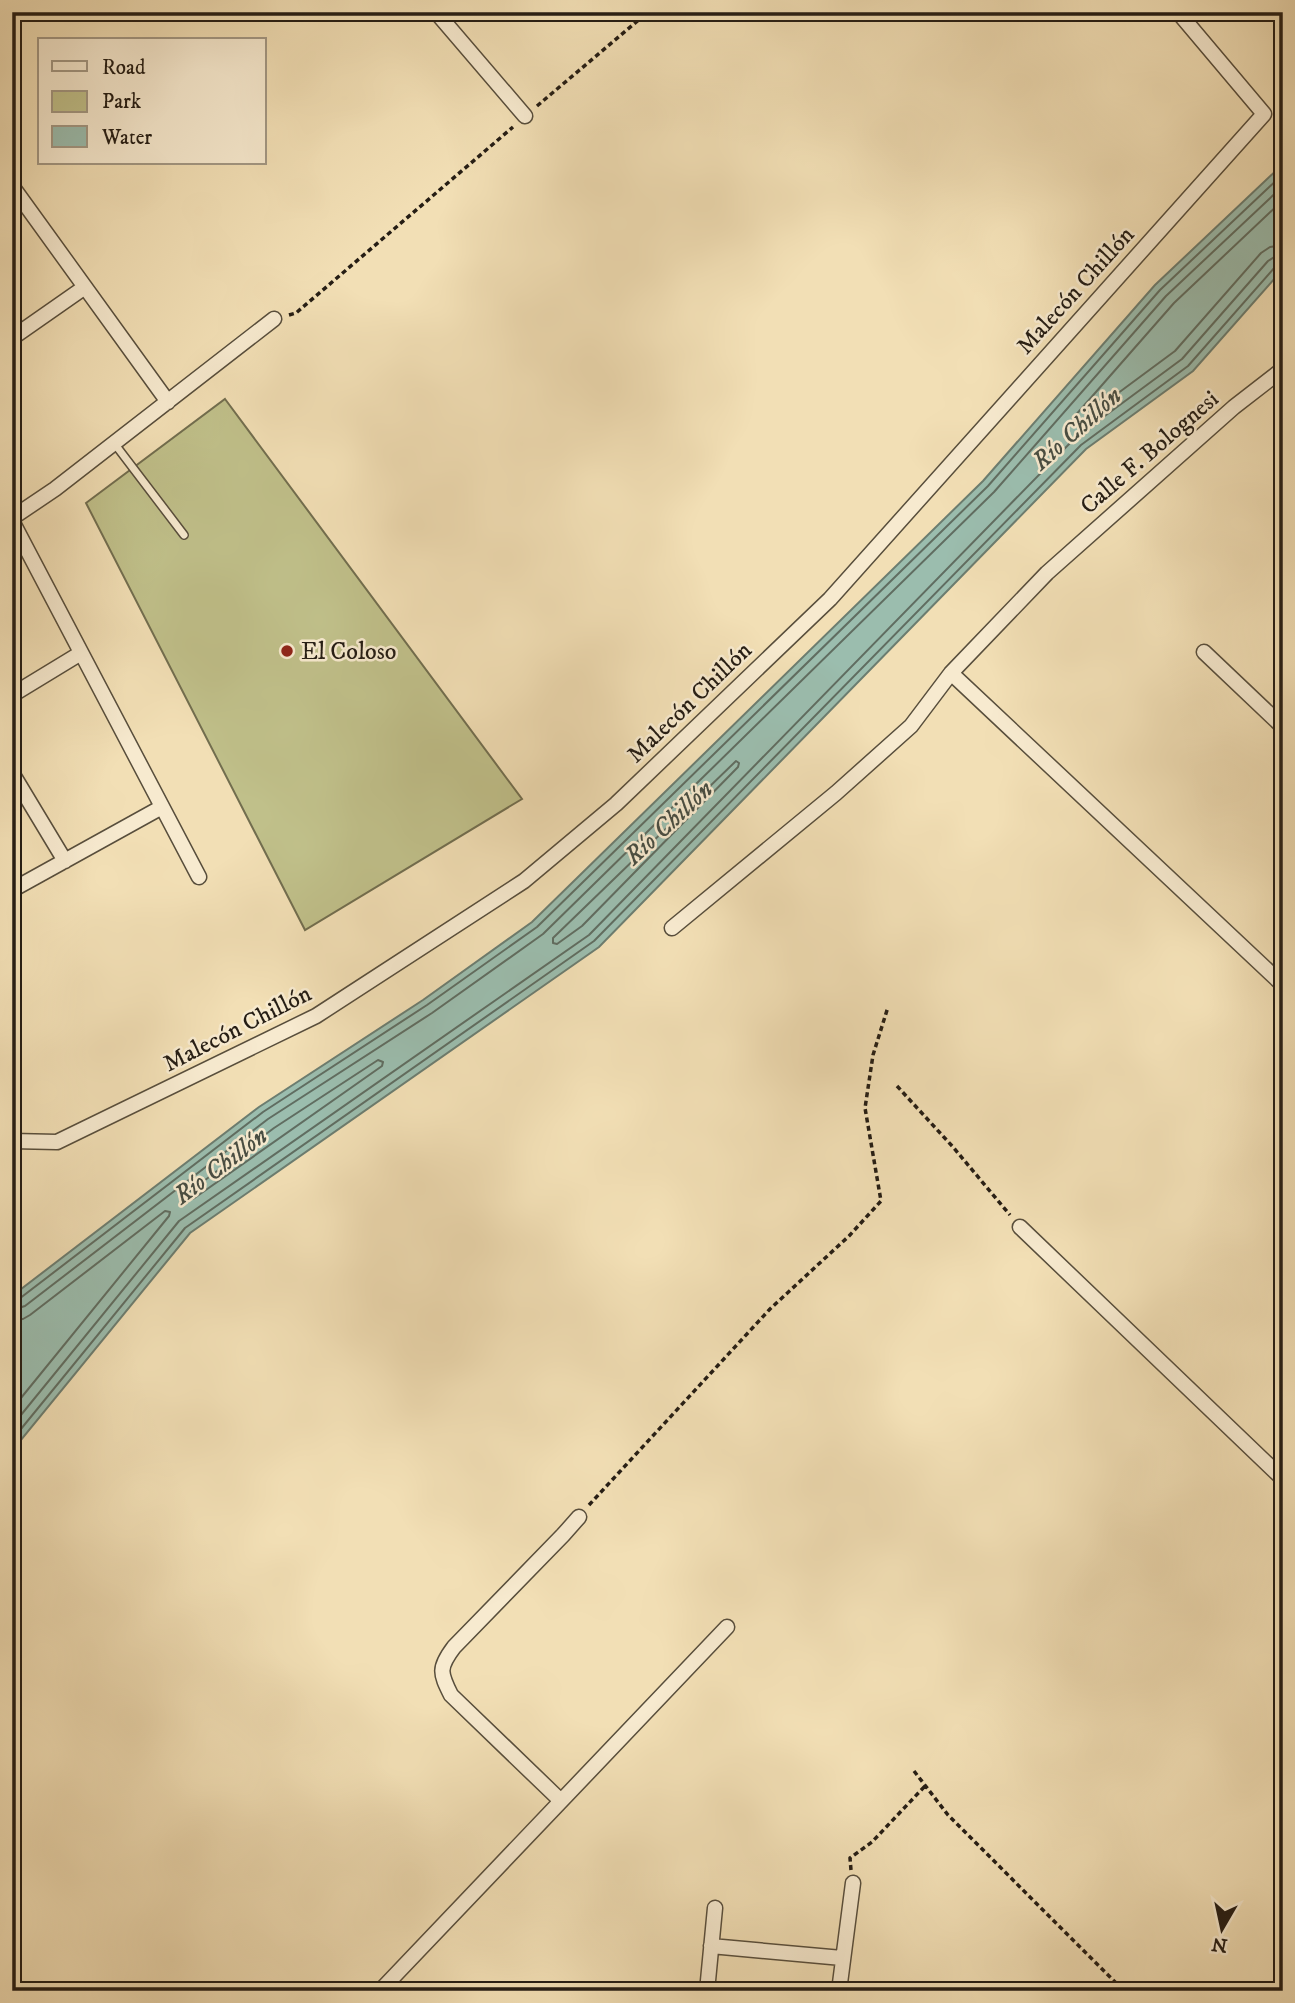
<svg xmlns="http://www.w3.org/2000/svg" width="1295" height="2003" font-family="'IM FELL DW Pica',serif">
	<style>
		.green { fill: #c0c08a; stroke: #726e4f; stroke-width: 2 }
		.water { fill: #9bbdae; stroke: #6c7d70; stroke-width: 2 }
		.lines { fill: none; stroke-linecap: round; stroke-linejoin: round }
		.shore { stroke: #606d61; stroke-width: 2 }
		.lane-casing { stroke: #584e3c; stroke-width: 10 }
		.street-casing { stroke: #584e3c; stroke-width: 17 }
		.path { stroke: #251d14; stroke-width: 3.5; stroke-dasharray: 5 3.5; stroke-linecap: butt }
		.lane { stroke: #f7eacf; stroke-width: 7 }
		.street { stroke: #f7eacf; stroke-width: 14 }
		.poi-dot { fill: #8f2418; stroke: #f7eacf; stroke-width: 2.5 }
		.labels { text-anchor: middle; stroke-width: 5; stroke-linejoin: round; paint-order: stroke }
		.street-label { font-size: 24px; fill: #251d14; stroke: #f7eacf }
		.poi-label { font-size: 24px; fill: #251d14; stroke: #f7eacf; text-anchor: start }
		.water-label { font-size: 26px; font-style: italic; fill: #484d42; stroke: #f7eacf }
	</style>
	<rect width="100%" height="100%" fill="#f2dfb5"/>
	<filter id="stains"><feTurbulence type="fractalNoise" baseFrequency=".00286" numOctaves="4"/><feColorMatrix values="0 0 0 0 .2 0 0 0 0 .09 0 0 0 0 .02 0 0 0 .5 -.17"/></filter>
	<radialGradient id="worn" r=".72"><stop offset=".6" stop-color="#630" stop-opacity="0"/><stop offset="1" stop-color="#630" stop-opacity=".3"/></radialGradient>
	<path class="green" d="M225,399L522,799L305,930L86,503Z"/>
	<path class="water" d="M1283,164V269L1193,371L1086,449L599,947L190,1233L12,1451V1296L259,1107L423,1000L532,922L983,481L1155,285Z"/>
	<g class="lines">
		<path class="shore" d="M1283,200L1174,303L1074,417V421L1079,422L1175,351L1261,253L1270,247L1283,245
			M736,761L739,763L738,767L582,926L557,944L553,943V938Z
			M378,1060L383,1062L382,1066L193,1199L188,1198V1193L274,1128Z
			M12,1301L19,1299L263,1112L427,1005L537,927L988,486L1160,290L1283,174
			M12,1310L25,1306L268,1119L432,1013L543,934L994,492L1166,296L1283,186
			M12,1320L23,1319L30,1315L165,1211L170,1212L169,1216L12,1409
			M12,1426L179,1221L589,935L1075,438L1182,359L1268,261L1276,256L1283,255
			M12,1440L185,1228L594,941L1081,445L1188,366L1275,267L1283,264"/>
		<g class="lane-casing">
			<path id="lane" d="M114,443L184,535"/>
		</g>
		<g class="street-casing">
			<path id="street" d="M436,12L525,116
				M12,186L168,402
				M12,338L85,287
				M12,518L55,489L274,319
				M12,521L199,877
				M1204,652L1283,727
				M951,673L1283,985
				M12,695L81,653
				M12,773L65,861
				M12,890L162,807
				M672,928L836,793L911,726L951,673L1047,573L1234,407L1283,369
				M12,1141L57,1142L316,1016L524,881L616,804L830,599L1264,114L1178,12
				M1020,1227L1283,1479
				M561,1801L451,1695C440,1673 438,1668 454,1647L563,1535L579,1517
				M711,1946L842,1958
				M380,1991L727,1627
				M707,1991L715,1908
				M839,1991L853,1883"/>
		</g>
		<path class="path" d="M537,106L648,12
			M289,315L296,313L513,127
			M897,1086L953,1147L1010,1215
			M589,1505L770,1309L849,1236L881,1201L865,1108L873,1055L888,1007
			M914,1771L948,1815L1124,1991
			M851,1870L850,1858L872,1842L925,1786"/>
		<use href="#lane" class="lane"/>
		<use href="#street" class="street"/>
	</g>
	<circle class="poi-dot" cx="287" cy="651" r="7"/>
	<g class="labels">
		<g class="street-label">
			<text transform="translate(1075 290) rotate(-48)" y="8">Malecón Chillón</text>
			<text transform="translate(1149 452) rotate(-41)" y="8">Calle F. Bolognesi</text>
			<text transform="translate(689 702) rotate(-44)" y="8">Malecón Chillón</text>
			<text transform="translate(237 1028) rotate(-27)" y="8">Malecón Chillón</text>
		</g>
		<g class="poi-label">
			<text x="301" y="659">El Coloso</text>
		</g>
		<g class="water-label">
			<text transform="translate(1076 428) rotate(-42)" y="9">Río Chillón</text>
			<text transform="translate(668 822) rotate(-43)" y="9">Río Chillón</text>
			<text transform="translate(220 1165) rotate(-37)" y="9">Río Chillón</text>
		</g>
	</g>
	<rect width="1295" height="2003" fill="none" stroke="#f2dfb5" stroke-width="42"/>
	<rect x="14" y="14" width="1267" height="1975" fill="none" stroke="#251d14" stroke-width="3.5"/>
	<rect x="21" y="21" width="1253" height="1961" fill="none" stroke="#251d14" stroke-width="2"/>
	<rect x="38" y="38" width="228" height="126" fill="#f7eacf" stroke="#a39884" stroke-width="2"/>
	<rect x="52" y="61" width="35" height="10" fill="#f7eacf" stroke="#a39884" stroke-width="2"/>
	<text x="102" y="74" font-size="21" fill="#251d14">Road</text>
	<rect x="52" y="91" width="35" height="21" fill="#c0c08a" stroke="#a39884" stroke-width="2"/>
	<text x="102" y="108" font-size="21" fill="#251d14">Park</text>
	<rect x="52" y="126" width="35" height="21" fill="#9bbdae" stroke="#a39884" stroke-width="2"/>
	<text x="102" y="144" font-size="21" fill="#251d14">Water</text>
	<g transform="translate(1222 1929) rotate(189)" stroke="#f7eacf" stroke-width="5" paint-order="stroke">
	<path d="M0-5L12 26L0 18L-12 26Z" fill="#251d14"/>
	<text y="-10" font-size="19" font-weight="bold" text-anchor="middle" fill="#251d14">N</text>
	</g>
	<rect width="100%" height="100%" filter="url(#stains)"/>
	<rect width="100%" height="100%" fill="url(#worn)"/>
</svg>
